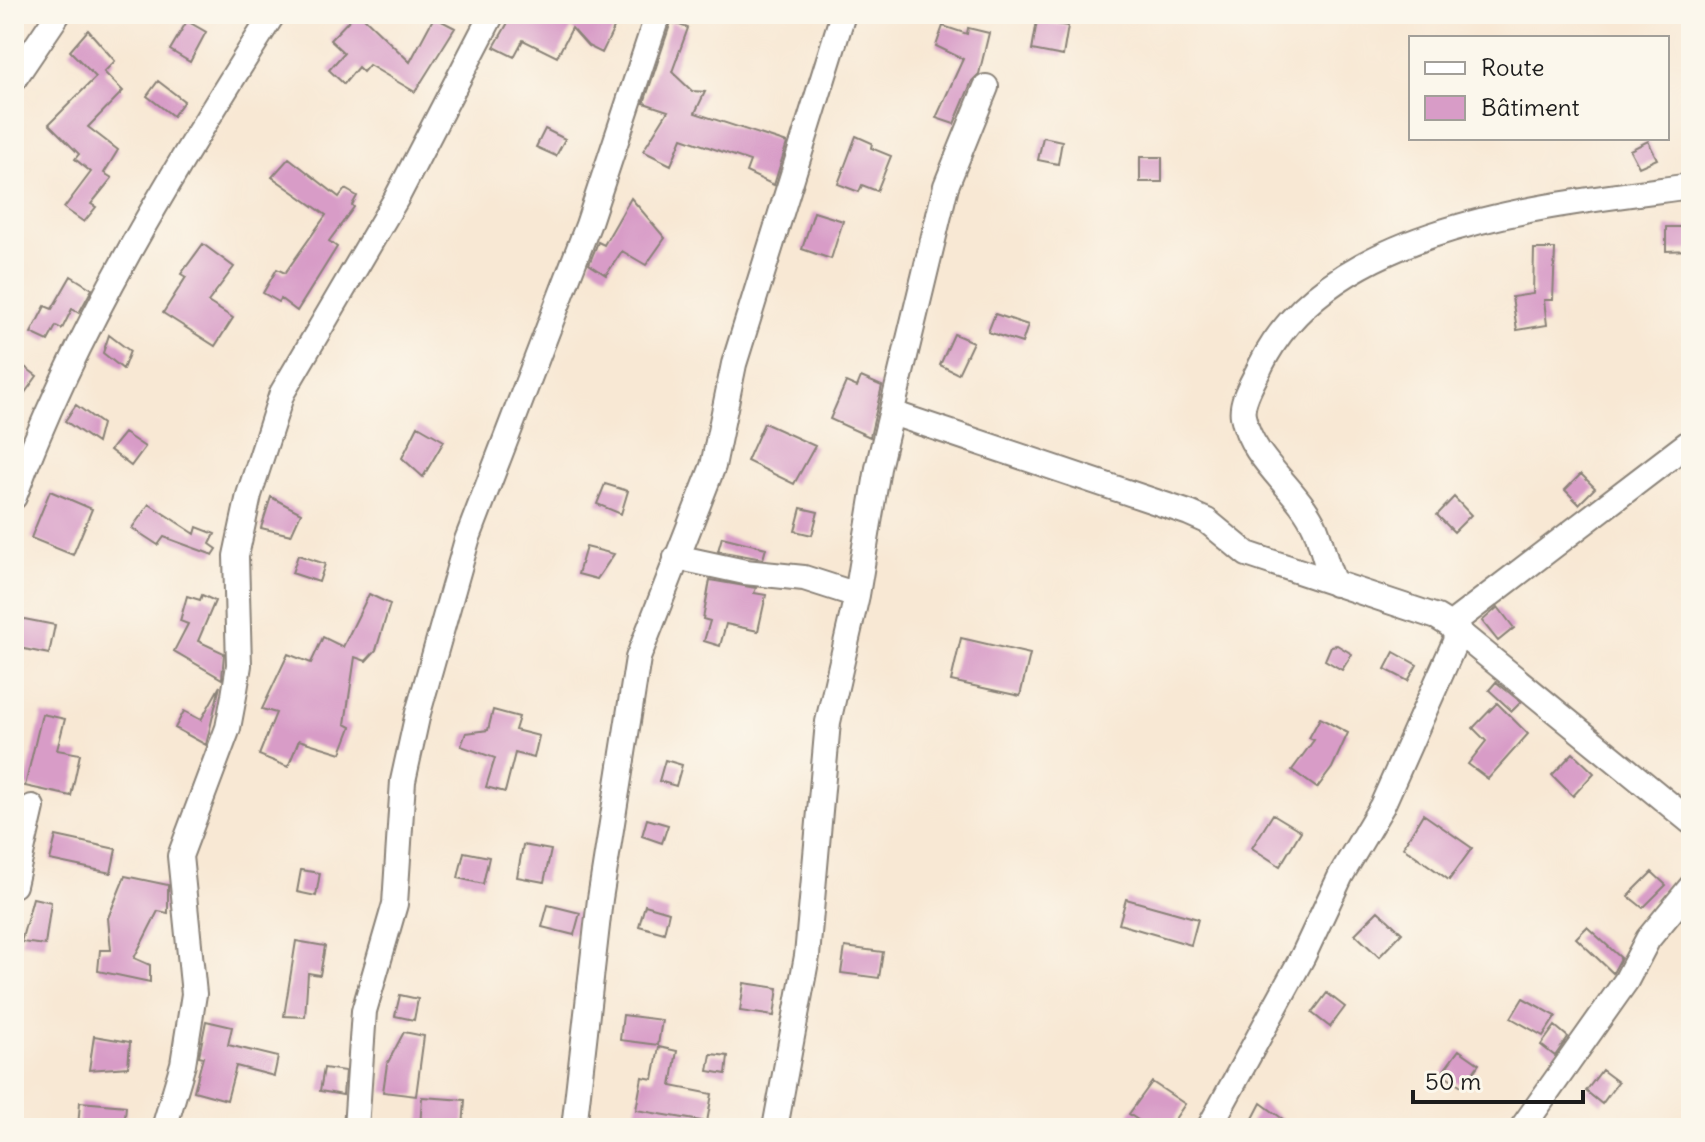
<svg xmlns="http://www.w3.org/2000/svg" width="1705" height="1142" font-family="Delius,sans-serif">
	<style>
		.building { fill: #d89cc7 }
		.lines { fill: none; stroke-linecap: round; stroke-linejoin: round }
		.minor-casing { stroke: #8a8278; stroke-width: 28 }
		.minor { stroke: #fff; stroke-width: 24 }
	</style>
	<rect width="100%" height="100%" fill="#fbf7ec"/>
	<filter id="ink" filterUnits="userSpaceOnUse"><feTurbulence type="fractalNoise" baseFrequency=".0125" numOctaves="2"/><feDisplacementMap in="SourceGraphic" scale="16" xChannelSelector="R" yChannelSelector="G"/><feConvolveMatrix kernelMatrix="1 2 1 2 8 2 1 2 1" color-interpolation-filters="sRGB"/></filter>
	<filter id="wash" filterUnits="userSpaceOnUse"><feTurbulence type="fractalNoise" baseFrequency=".006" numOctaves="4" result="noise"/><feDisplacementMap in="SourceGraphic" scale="32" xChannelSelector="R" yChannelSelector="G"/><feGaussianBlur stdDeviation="1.8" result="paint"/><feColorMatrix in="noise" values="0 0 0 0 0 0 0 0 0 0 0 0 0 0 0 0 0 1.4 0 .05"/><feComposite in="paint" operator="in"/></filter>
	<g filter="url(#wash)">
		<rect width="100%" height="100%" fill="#f8e8d4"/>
		<g id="blocks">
			<path class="building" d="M355,14H360L410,62L434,17L455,28L415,92L369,65L363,72L358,67L344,84L329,70L344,53L330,40Z
				M513,14H598L602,21L617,22L602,53L588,46L572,28L557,57L523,40L514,57L494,47Z
				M187,21L206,32L190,62L170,50Z
				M1037,21L1068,26L1063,56L1032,50Z
				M671,22L688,28L672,72L692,91L705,92L695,113L787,143L774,185L746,172L750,161L682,138L671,165L643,151L668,111L644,103Z
				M943,26L967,34L968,28L989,33L979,74L972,81L954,124L936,118L963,59L936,46Z
				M88,30L115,61L104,72L123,91L88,127L118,150L104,173L112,178L91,204L96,207L84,222L64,208L91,172L75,159L79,154L49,124L96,77L70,51Z
				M158,81L184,101L173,116L147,96Z
				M545,129L565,139L556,156L536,147Z
				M856,136L872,143L871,148L891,156L877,191L862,185L859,192L838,184Z
				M1043,137L1062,141L1058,164L1038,160Z
				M1648,141L1657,159L1639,167L1630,150Z
				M1140,157H1162V182H1140Z
				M289,158L339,197L345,189L357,196L352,205L354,207L329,241L337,247L297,311L281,299L279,302L263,293L277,269L285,273L326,215L272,177Z
				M631,198L665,238L646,265L622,251L606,275L589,264L598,242L604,245Z
				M814,212L843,221L831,259L802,249Z
				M1666,227H1690L1691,250L1666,251Z
				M203,244L234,267L208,302L233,318L215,346L163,313L186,277L181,274Z
				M1534,249H1555L1553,300H1544L1547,325L1517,330L1512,297L1533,294Z
				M71,276L92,289L79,313L72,309L62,329L56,326L48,341L31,333L45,306L52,309Z
				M995,314L1028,325L1022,343L988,332Z
				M954,334L973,342L958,374L940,365Z
				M109,335L130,351L123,369L103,353Z
				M14,359L37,376L14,408Z
				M861,377L882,386L870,437L830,419L846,382L857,387Z
				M76,405L102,424L97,443L65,421Z
				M764,423L815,446L794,484L747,461Z
				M418,426L444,441L423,477L402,458Z
				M124,433L145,447L131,466L110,450Z
				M1581,474L1595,488L1579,504L1565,490Z
				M605,484L628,491L621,514L597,504Z
				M50,491L92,509L73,555L31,538Z
				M271,497L301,513L291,535L261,528Z
				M1454,497L1471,515L1454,532L1437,515Z
				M149,504L195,534L197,527L215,534L210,544L217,549L213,555L164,537L158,545L132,528Z
				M801,508L818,512L812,535L795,531Z
				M722,537L766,548L763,559L718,551Z
				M586,547L614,554L597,579L578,574Z
				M298,555L325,564L319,582L292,573Z
				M710,580L756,588L754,593L766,595L758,631L726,624L720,646L704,641L710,621L703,619Z
				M369,594L390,604L376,650L366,661L355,657L345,724L351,727L341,753L299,740L288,767L259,755L276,713L262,709L288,654L311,663L323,637L343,647Z
				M202,595L215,601L198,641L224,653L222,679L174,651L188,624L180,621L187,596L200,600Z
				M1498,607L1514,628L1498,641L1482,621Z
				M14,617L55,625L49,654L14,647Z
				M961,638L1030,654L1020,696L951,681Z
				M1337,645L1352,654L1342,670L1325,660L1331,646Z
				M1394,652L1417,665L1408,681L1385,669Z
				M1496,682L1521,702L1512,711L1489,690Z
				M220,686L206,745L175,728L184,711L201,720Z
				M1497,703L1528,734L1488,779L1468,764L1486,741L1473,728Z
				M493,710L519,717L515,730L539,736L534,758L515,753L505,792L486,787L495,758L461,746L466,733L488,730Z
				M42,714L65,719L57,750L80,754L71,796L25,786Z
				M1320,718L1348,733L1332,768L1317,788L1292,770L1314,740L1309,738Z
				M1573,753L1594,773L1573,796L1552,775Z
				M665,760L682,765L676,786L659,781Z
				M1273,814L1301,831L1280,866L1252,848Z
				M1423,814L1472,848L1449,880L1403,847Z
				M647,819L668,825L662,843L642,836Z
				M56,836L116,849L111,873L50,860Z
				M523,845L551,850L544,882L517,877Z
				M464,852L489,857L483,884L458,878Z
				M301,870L320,873L316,896L297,892Z
				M1652,872L1666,885L1643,908L1628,896Z
				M125,876L168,885V913L158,911L134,958L150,965V982L98,971L100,950H111L108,918Z
				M33,898L51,902L45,945L21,942Z
				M1126,899L1198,919L1191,945L1119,924Z
				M548,905L580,913L574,935L542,927Z
				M645,905L669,912L664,933L639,926Z
				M1378,911L1402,933L1379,957L1355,934Z
				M1587,927L1621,958L1613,973L1576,938Z
				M296,941L325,946L320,975L308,973L305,1017L284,1016Z
				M845,947L883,952L879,978L841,973Z
				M744,983L778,988L774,1016L740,1011Z
				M1327,993L1345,1007L1330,1027L1312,1013Z
				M400,995L418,999L414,1020L395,1016Z
				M1523,998L1556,1016L1543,1036L1511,1018Z
				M623,1015L662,1020L658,1045L620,1040Z
				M206,1021L232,1027L228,1045L278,1057L274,1076L236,1066L227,1100L194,1091L203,1057L199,1056Z
				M1555,1026L1568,1037L1555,1056L1541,1045Z
				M404,1032L424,1036L416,1096L383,1092L387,1064Z
				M94,1036L130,1042L128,1067L89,1070Z
				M659,1047L677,1051L671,1086L712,1094L707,1122L636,1110L642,1077L653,1079Z
				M1459,1050L1479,1064L1463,1087L1442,1073Z
				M711,1054L728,1056L726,1074L708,1071Z
				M324,1068L345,1071L343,1095L320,1091Z
				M1602,1070L1618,1082L1602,1104L1586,1091Z
				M1152,1082L1185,1104L1169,1128H1150L1129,1114Z
				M422,1097L465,1100L463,1128H420Z
				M80,1102L126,1106L124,1128H78Z
				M1261,1103L1295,1128H1248Z"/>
		</g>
	</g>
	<g filter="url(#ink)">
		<use href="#blocks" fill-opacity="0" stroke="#8a8278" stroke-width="2"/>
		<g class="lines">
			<g class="minor-casing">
				<path id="minor" d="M14,79L58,14
					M892,413L1189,513L1207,521L1247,554L1437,617L1450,625L1691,822
					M14,497C74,331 178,163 273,14
					M676,557L745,572L804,578L857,595
					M1335,584C1325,566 1323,546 1315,527C1298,489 1251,459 1243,416C1240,400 1255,379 1261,365C1331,223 1552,205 1691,186
					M1450,625L1691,441
					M14,885L32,807
					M164,1128L183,1064L194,994L180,856L228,728L234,696L239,665L236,556L249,495L282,393L396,199L492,14
					M356,1128L364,1011L395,904L403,781L418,713L467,540L588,225L658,14
					M574,1128L600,899L638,658L713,466L734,364L843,14
					M775,1128L807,956L828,722L857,595L878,468L946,186L986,87
					M1209,1128L1303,956L1341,875L1382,806L1455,642L1456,633L1450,625
					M1522,1128L1626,981L1648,939L1691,887"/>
			</g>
			<use href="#minor" class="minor"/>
		</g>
	</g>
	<rect width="1705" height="1142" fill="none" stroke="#fbf7ec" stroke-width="48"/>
	<rect x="1409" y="36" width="260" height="104" fill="#fbf7ec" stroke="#a29f99" stroke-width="2"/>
	<rect x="1425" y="62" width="40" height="12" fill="#ffffff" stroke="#a29f99" stroke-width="2"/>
	<text x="1481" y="76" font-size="24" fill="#1c1c1c">Route</text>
	<rect x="1425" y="96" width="40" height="24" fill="#d89cc7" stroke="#a29f99" stroke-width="2"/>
	<text x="1481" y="116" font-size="24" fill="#1c1c1c">Bâtiment</text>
	<path d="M1413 1090v12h170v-12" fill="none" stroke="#1c1c1c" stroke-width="4"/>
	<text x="1425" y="1090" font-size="24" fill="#1c1c1c" stroke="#fbf7ec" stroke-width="6" paint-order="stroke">50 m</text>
</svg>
